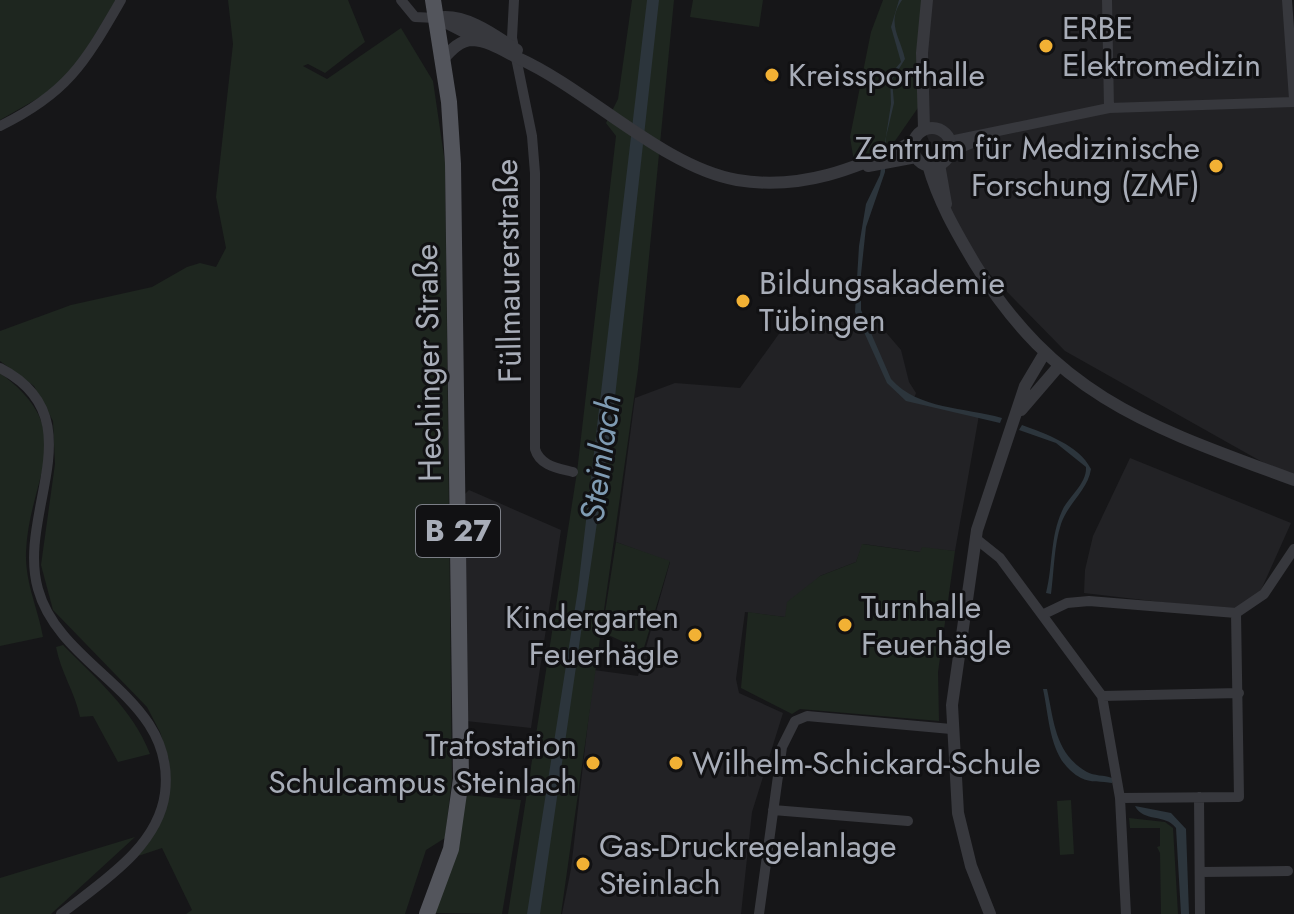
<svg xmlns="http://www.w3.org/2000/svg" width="1294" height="914" font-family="Jost,sans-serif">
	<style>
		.built { fill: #222225 }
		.green { fill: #1e261f }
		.water { fill: #2c353c }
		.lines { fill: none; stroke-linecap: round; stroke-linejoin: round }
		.minor { stroke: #37383d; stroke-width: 10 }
		.tertiary { stroke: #37383d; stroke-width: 12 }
		.primary { stroke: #53555c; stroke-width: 16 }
		.poi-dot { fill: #f2b134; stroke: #111113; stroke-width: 3 }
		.labels { text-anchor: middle; stroke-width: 6; stroke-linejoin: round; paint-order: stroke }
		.shield { fill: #111113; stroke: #7b7e86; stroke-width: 2 }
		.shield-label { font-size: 30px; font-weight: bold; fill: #a8adb8 }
		.poi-label { font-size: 32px; fill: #a8adb8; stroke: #111113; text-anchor: start }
		.street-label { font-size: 32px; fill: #a8adb8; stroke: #111113 }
		.water-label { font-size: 34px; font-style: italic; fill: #7f9bb3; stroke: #111113 }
	</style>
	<rect width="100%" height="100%" fill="#161618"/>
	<path class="built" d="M927,0H1287L1294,99V480L1065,351L967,251L947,213L939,164L924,129Z
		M871,315L901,350L909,382L916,393L913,401L979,415L955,551L922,548L921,552L863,544L856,562L820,576L785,617L745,612L736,679L739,693L783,713L752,812L741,914H562L571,869L594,670L638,676L670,562L616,542L635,398L675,383L740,388L786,324L818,325Z
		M1130,458L1291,523L1257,599L1229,610L1084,593L1085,570L1093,536Z
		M469,490L561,530L531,728L466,721L465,494Z"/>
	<path class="green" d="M0,0H116L74,69L42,96L0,120Z
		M228,0H348L365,42L325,73L308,64L303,66L327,79L401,28L433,81L445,163L452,778L445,838L426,850L405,914H186L192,910L162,848L138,856L170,791L169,760L160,732L147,707L53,610L41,565L55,464L53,421L34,386L0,361V331L71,305L152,287L187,267L200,263L216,267L226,248L216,197L233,44Z
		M632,0H674L638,370L561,914H508L577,472L616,136L606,123L618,99Z
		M693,0H763L759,27L690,17Z
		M883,0H927L922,102L888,151L855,168L850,137L871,32Z
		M0,373C81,432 29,476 26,552C25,583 38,608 43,637L0,646Z
		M616,542L670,561L643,651L602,632Z
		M862,544L920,552L922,547L955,551L938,672L939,721L800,709L792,714L741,688L748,612L785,617L787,602L820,576L856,562Z
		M63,645C96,679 133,709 150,754L118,762L93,716L80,717C75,692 61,673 56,647Z
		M465,795L521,800L502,914L434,913Z
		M1071,800L1074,854L1060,855L1057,801Z
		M1129,818L1165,822L1173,828L1178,914H1161L1160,853L1157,847L1160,846V828H1130Z
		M135,837L51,914H0V878Z"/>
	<path class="water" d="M647,0H659L614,406L540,914H527L578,589Z
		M899,0H902C886,23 900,36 905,59L892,80L894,103L886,137L885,172L866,227L861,274V310L891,379C919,410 964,407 1002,418L1000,423L906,401L887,383L855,312L859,246L866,204L880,175L891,104L890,75L901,62L891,27Z
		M1022,425C1046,434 1079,445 1091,469C1088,490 1068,503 1061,524C1054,545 1054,572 1051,594L1046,593C1053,566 1050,537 1062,511C1069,496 1087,484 1086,467L1056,443L1019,430Z
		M1043,689H1047C1054,721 1055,754 1087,772C1094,776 1104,775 1112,778V783C1102,781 1090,783 1081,778C1049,761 1050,721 1043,689Z
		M1135,806L1171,813L1186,829L1189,914H1181L1176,828C1165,813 1144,823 1135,806Z"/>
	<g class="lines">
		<path class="minor" d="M401,0L415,17L436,18
			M514,0L512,38L532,136L535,173V449C540,466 558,468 573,472
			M1107,0L1109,108
			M1287,0L1294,99
			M0,126C68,93 85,62 121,0
			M950,141L1109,108L1294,102
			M950,152L987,137
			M0,368C97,418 16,512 38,589C60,670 177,696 165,793C158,848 100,883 61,914
			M975,538L1000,558L1102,696L1120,798L1126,914
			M1044,614L1067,603L1089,601L1236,613L1264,594L1294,549
			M1102,696L1239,693
			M1199,797L1200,914
			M1120,798L1239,797L1236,613
			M773,810L908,821
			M1201,872L1288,871
			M759,914L782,747L795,721L807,716L951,729"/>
		<path class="tertiary" d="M436,18C464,12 495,35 517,50
			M439,19L480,40
			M443,59C451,50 460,40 473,40C489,41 504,51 518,58C589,90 663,167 737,180C802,191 856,168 913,142
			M913 147a19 19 0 1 1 38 0a19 19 0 1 1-38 0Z
			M924,129L922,53L927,0
			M939,164L946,204
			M928,165C938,201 956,232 975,264C1058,399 1154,428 1294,480
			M868,166L916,157
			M1021,410L1058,367
			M990,914L971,866L958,813L952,705L977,530L1025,386L1044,354"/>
		<path class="primary" d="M427,914L451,849L461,779L453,164L449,102L433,0"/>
	</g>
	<g class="poi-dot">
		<circle cx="1046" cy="46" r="8"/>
		<circle cx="772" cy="75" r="8"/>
		<circle cx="1216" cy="166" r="8"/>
		<circle cx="743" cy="301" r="8"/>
		<circle cx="845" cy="625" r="8"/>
		<circle cx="695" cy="635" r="8"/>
		<circle cx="593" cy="763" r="8"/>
		<circle cx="676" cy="763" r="8"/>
		<circle cx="583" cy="864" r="8"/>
	</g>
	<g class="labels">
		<rect class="shield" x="416" y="505" width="84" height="52" rx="6"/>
		<g class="shield-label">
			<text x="458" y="541">B 27</text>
		</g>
		<g class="poi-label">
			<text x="1062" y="39">ERBE<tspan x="1062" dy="37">Elektromedizin</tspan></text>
			<text x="788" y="86">Kreissporthalle</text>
			<text x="1200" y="159" text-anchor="end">Zentrum für Medizinische<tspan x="1200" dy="37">Forschung (ZMF)</tspan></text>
			<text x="759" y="294">Bildungsakademie<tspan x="759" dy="37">Tübingen</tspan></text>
			<text x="861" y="618">Turnhalle<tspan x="861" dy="37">Feuerhägle</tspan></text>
			<text x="679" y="628" text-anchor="end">Kindergarten<tspan x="679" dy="37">Feuerhägle</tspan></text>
			<text x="577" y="756" text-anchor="end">Trafostation<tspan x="577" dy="37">Schulcampus Steinlach</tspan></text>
			<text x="692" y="774">Wilhelm-Schickard-Schule</text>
			<text x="599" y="857">Gas-Druckregelanlage<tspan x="599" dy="37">Steinlach</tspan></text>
		</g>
		<g class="street-label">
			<text transform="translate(508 271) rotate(-91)" y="11">Füllmaurerstraße</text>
			<text transform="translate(428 363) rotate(-91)" y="11">Hechinger Straße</text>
		</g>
		<g class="water-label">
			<text transform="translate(600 458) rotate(-82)" y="12">Steinlach</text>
		</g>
	</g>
</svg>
